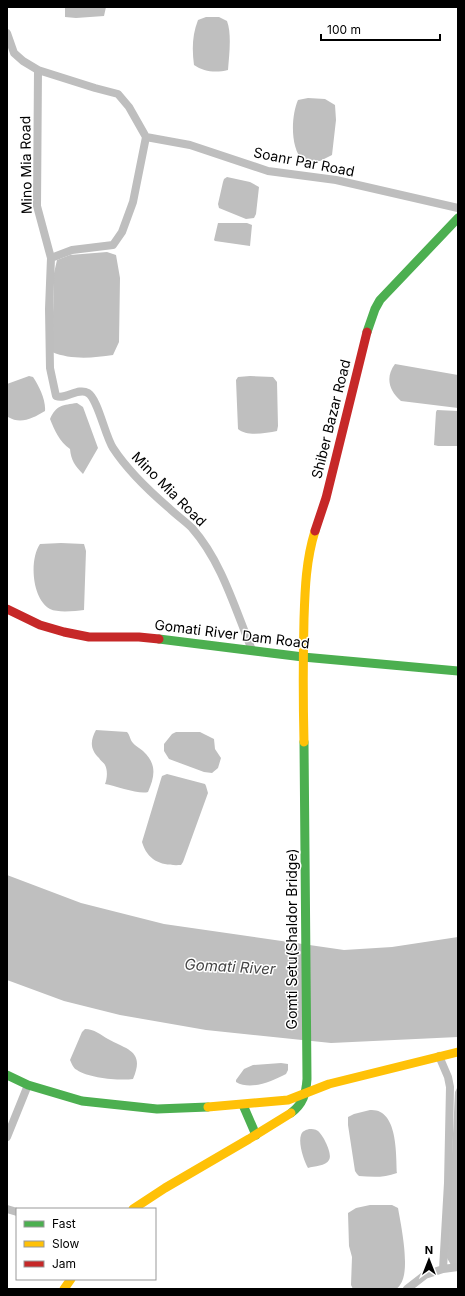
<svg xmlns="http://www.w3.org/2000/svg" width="465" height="1296" font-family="Inter,sans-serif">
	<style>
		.water { fill: #bfbfbf }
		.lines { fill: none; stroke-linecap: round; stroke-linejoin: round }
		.street { stroke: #bebebe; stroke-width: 8 }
		.fast { stroke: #4caf50; stroke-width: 9 }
		.slow { stroke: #ffc107; stroke-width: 9 }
		.jam { stroke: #c62828; stroke-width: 9 }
		.labels { text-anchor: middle; stroke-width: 3; stroke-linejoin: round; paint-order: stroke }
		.street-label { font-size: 14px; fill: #000; stroke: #fff }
		.water-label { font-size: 15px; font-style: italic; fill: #444; stroke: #fff }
	</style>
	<rect width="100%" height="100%" fill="#fff"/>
	<path class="water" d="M65,7H106L104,16L76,18L65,17Z
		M206,17H219L227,21C232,34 229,56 228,70C216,73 204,72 194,65C192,50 192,35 198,20Z
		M308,98L325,99L335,105L336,120L332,155L320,161H303C290,148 291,116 298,100Z
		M227,177L250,182L259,187L256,214L254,218L246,219L219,208L218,204L223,182L224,179Z
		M218,223H247L252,225L250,246L215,241L214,240Z
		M107,252L116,255L120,278L119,342L113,355C93,358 71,360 52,352L54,273L57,260L70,255Z
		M395,364L458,375V408L401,401C389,391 385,377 395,364Z
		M29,376L33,377C39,386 46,400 45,411C33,418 21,425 8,417L7,415V384Z
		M250,376L273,377L277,382L278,426L277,431C266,433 247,437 238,429L236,380L238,377Z
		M77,403L83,407L98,448L83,474C75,466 71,460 70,449C59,441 55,431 50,419C56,405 63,405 77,403Z
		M437,410L458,411V446H438L434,445L436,412Z
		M61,543L84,544L86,551L84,610C75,611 58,613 50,609C32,599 29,560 40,544Z
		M96,730L127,732C130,735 130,740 133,743C135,746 140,748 143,751C157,764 155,776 148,792C140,795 116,786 105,784C107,779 108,771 105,765C104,763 100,760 99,758C90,749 90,741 96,730Z
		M176,732H200L214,739L215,749L221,758L218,768L212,773L204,772L169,759L164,751V744L172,734Z
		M167,774L205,784L206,786L208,793L183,862L181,865C163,866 148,862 142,842L161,779L162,776Z
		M7,875L81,903L164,924L344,950L392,947L458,937V1037L331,1043L206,1030L120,1015L64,1001L7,980Z
		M85,1029C94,1029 101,1035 108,1039C128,1050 145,1051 133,1079C120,1081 88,1078 77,1070C73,1068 72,1064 70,1060L82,1032Z
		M281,1063L288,1064V1070L286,1074C272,1081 251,1091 236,1082V1080L244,1069L253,1065Z
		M458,1086V1265H451L447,1258L455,1092Z
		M370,1110C398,1108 396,1154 397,1173C384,1178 372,1177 359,1176L357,1174L355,1171L348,1125V1117L354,1114Z
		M309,1129C312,1129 315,1129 318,1131C323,1135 333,1154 329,1160C326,1166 314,1166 308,1168C304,1161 298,1143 301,1135C302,1131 306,1130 309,1129Z
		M370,1205H392L398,1208C401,1225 411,1271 400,1285C399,1287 397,1288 396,1289H353L351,1285L352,1257L349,1246L348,1213L356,1208Z"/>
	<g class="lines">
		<path class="street" d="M7,33L14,53L23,61L38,70L95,88L118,94L129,107L146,137
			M38,70L37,206L51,258L49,309L50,368L56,396C66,400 78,387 88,393C98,399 105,436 113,448C128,471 148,490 169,508C176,515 185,521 192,528C222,562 235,609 252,650
			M146,137L190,145L268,171L336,180L458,208
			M51,258L72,250L113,245L122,232L133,202L146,137
			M439,1056L448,1077L450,1087L448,1183L443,1269
			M7,1137L28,1085
			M7,1209L17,1212
			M407,1289L425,1275L443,1269L458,1267"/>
		<path class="fast" d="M367,332L375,309L380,300L458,218
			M159,639L303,657L458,671
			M7,1075L28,1085L82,1101L157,1109L208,1107
			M243,1105L256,1135
			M291,1113C303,1104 306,1094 307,1079L304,742"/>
		<path class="slow" d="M304,742C303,701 303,660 304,619C305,588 306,560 315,531
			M208,1107L288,1100L329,1084L458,1052
			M133,1209L165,1188L249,1139L291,1113
			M64,1289L71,1279"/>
		<path class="jam" d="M315,531L326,498L367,332
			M7,609L40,625L64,632L89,637H139L159,639"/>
	</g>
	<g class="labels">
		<g class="street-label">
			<text transform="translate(304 162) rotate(11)" y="5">Soanr Par Road</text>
			<text transform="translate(26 165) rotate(-91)" y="5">Mino Mia Road</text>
			<text transform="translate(331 419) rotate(-76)" y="5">Shiber Bazar Road</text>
			<text transform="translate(169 489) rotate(45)" y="5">Mino Mia Road</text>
			<text transform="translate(232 634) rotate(7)" y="5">Gomati River Dam Road</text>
			<text transform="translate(292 939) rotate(-90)" y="5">Gomti Setu(Shaldor Bridge)</text>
		</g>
		<g class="water-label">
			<text transform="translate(230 967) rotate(3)" y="5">Gomati River</text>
		</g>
	</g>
	<rect width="465" height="1296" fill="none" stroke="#000000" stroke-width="16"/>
	<rect x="16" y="1208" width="140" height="72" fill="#ffffff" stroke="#999999"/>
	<rect x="24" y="1221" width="20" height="6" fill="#4caf50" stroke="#999999"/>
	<text x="52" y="1228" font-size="12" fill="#000000">Fast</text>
	<rect x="24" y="1241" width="20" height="6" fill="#ffc107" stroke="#999999"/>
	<text x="52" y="1248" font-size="12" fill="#000000">Slow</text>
	<rect x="24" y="1261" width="20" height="6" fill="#c62828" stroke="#999999"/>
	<text x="52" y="1268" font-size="12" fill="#000000">Jam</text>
	<g transform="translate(429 1260)" stroke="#ffffff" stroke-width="3" paint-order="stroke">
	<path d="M0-3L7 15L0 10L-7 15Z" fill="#000000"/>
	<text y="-6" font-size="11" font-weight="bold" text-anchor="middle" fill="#000000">N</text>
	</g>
	<path d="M321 34v6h119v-6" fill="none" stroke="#000000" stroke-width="2"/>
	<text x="327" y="34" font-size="12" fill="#000000" stroke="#ffffff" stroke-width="3" paint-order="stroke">100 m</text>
</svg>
